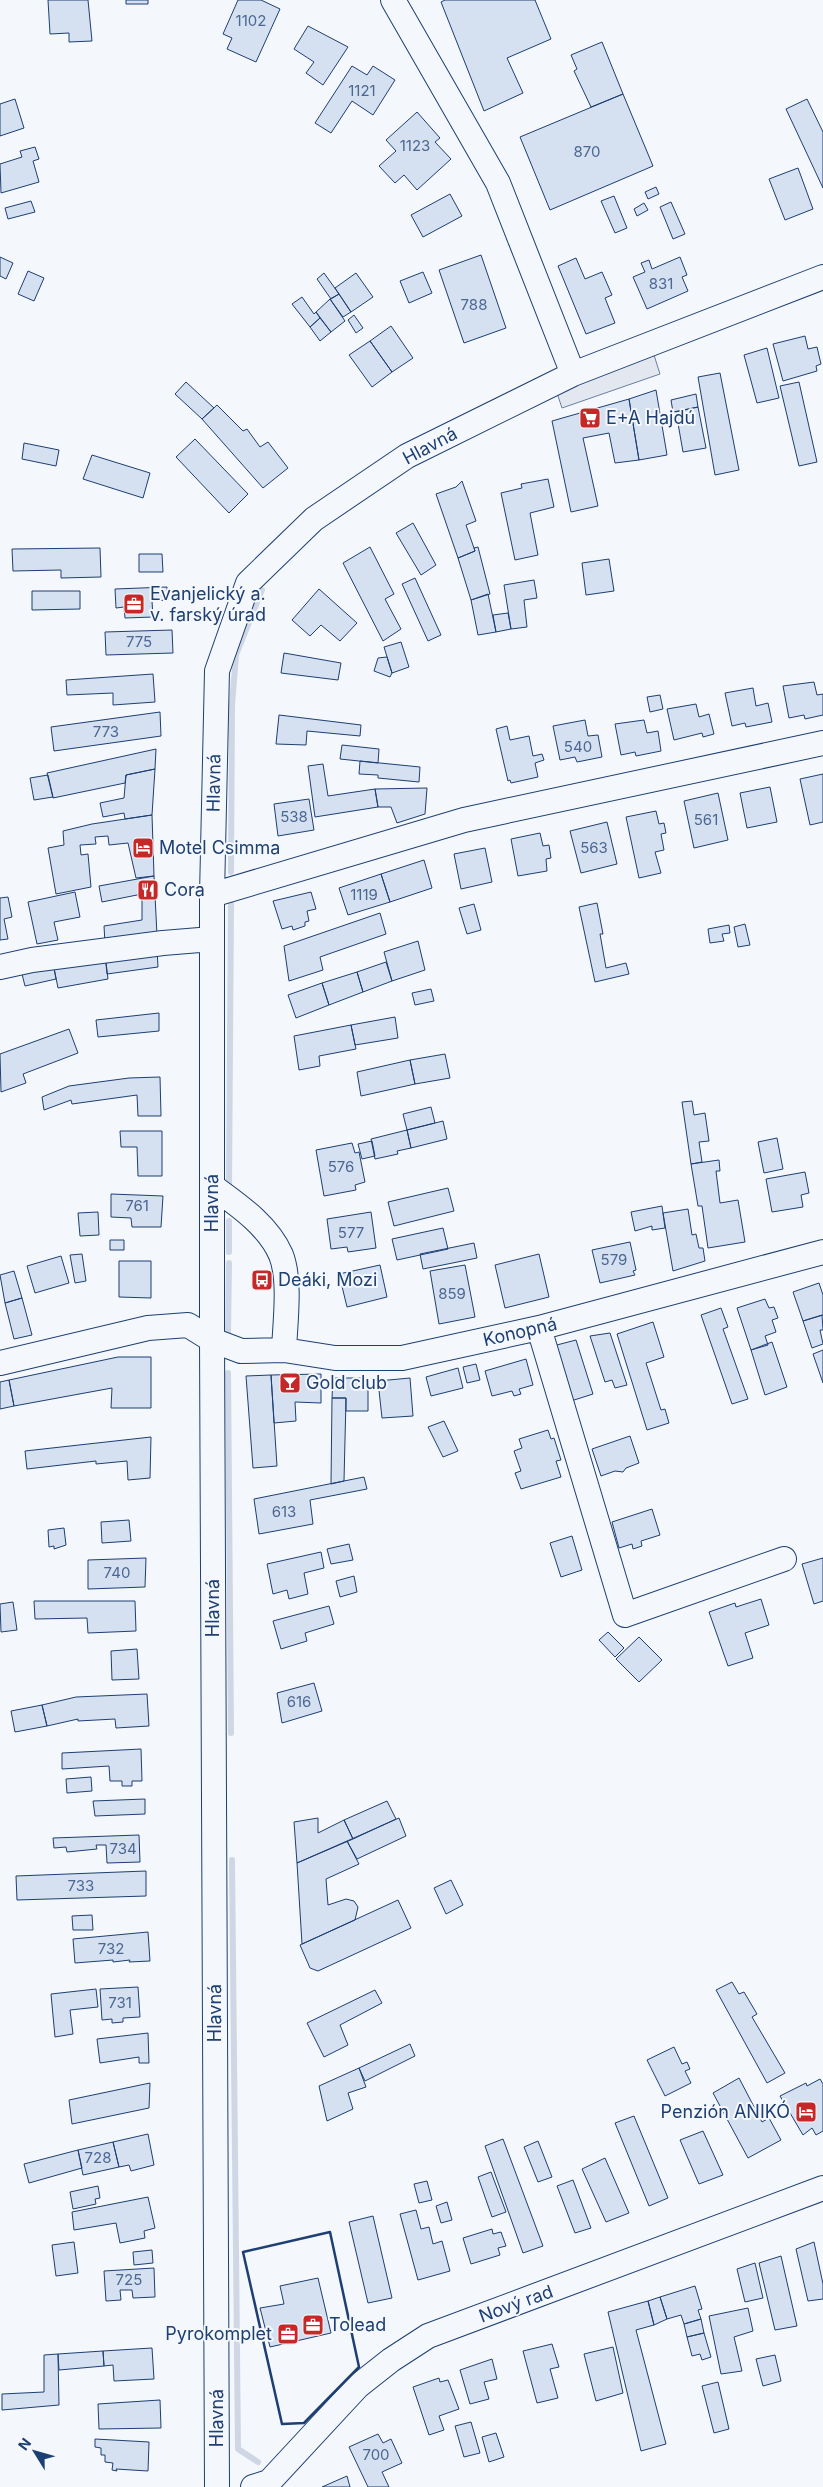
<svg xmlns="http://www.w3.org/2000/svg" width="823" height="2487" font-family="Inter,sans-serif">
	<style>
		.parking { fill: #e3e8f0; stroke: #687fa3 }
		.lines { fill: none; stroke-linecap: round; stroke-linejoin: round }
		.stream { stroke: #cfd7e4; stroke-width: 6 }
		.building { fill: #d5e0f0; stroke: #1d3f73 }
		.minor-casing { stroke: #1d3f73; stroke-width: 26 }
		.minor { stroke: #f4f7fb; stroke-width: 24 }
		.wall { stroke: #1d3f73; stroke-width: 2.5 }
		.labels { text-anchor: middle; stroke-width: 4; stroke-linejoin: round; paint-order: stroke }
		.number-label { font-size: 15px; fill: #4b6792 }
		.poi-label { font-size: 18px; fill: #1d3f73; stroke: #f4f7fb; text-anchor: start }
		.street-label { font-size: 18px; fill: #1d3f73; stroke: #f4f7fb }
	</style>
	<rect width="100%" height="100%" fill="#f4f7fb"/>
	<path class="parking" d="M654,355L660,374L562,408L556,390Z"/>
	<g class="lines">
		<path class="stream" d="M231,872L232,705L236,655L262,590
			M229,1188L231,903
			M229,1221V1252
			M228,1333L229,1263
			M228,1373L231,1733
			M232,1860L238,2449L258,2462"/>
	</g>
	<path class="building" d="M48,0H88L92,41L69,42V33L50,34Z
		M126,0H148V4H126Z
		M238,0H261L280,9L256,62L227,49L232,38L223,34Z
		M445,0H535L551,39L507,58L523,93L484,111L441,2Z
		M308,26L348,47L323,85L306,73L314,62L294,49Z
		M602,42L623,94L591,107L574,71L577,69L571,55Z
		M352,66L367,75L373,66L395,80L373,115L352,101L331,133L315,123Z
		M623,94L653,166L550,210L520,137Z
		M15,99L24,128L0,136V104Z
		M807,99L823,132V188L786,109Z
		M417,112L440,138L435,142L451,159L417,190L404,175L395,183L379,166L396,151L386,140Z
		M35,147L39,159L33,161L39,182L1,193L0,164L22,157L20,151Z
		M798,168L813,209L785,220L769,179Z
		M656,187L659,194L648,199L645,192Z
		M450,194L462,216L423,237L411,215Z
		M614,196L627,228L615,233L601,201Z
		M31,201L35,212L8,219L5,208Z
		M671,202L685,234L673,239L660,207Z
		M644,203L648,210L637,216L634,209Z
		M481,255L506,328L464,343L439,270Z
		M0,257L13,263L6,279L0,276Z
		M680,257L687,275L682,277L688,291L647,309L633,277L645,272L641,263L649,260L652,269Z
		M576,258L585,279L602,272L612,295L605,298L615,323L586,334L558,266Z
		M28,271L44,278L34,301L18,294Z
		M423,272L432,293L409,303L400,281Z
		M324,273L339,294L331,299L317,279Z
		M356,273L373,297L351,312L335,288Z
		M339,294L351,312L343,317L330,299Z
		M302,297L314,314L316,312L320,318L310,327L292,304Z
		M330,299L345,321L331,332L316,312Z
		M354,315L363,328L356,333L348,320Z
		M320,318L331,332L320,341L310,327Z
		M391,326L413,358L392,372L370,341Z
		M805,336L808,349L817,347L821,364L816,366L817,371L783,381L773,344Z
		M370,341L392,372L372,387L349,355Z
		M767,348L779,398L757,403L744,355Z
		M720,373L739,470L715,475L698,377Z
		M186,382L214,408L202,419L175,394Z
		M799,382L817,462L799,466L780,386Z
		M656,390L667,455L639,460L629,399Z
		M696,394L698,407L673,412L671,400Z
		M629,399L639,460L615,463L609,433L583,438L598,506L571,512L552,421Z
		M217,405L243,431L247,429L260,447L268,442L288,468L263,488L202,419Z
		M698,407L706,448L683,452L676,412Z
		M195,439L248,494L229,513L176,457Z
		M24,443L59,450L56,466L22,459Z
		M92,455L150,473L143,498L83,479Z
		M548,479L554,507L530,513L538,555L515,560L501,493L522,488L521,484Z
		M462,481L476,521L466,525L475,551L458,558L436,494L456,487Z
		M413,523L436,565L421,575L396,533Z
		M370,547L394,594L385,599L401,629L383,641L343,563Z
		M478,547L490,594L471,600L458,558L475,551L474,548Z
		M100,548L101,577L61,578V570L13,571L12,549Z
		M139,554H162L163,572H139Z
		M609,559L614,591L586,595L582,563Z
		M415,578L441,635L428,641L402,584Z
		M534,580L537,598L524,600L527,627L511,629L504,585Z
		M167,587L168,600L152,601L153,617L125,618L124,607L116,608L115,589Z
		M319,589L357,623L340,641L321,625L310,636L292,620Z
		M32,591H80V609L32,610Z
		M488,594L496,632L478,635L471,600Z
		M508,613L511,629L496,632L493,615Z
		M172,630L173,653L106,655L105,632Z
		M401,642L409,667L392,673L384,647Z
		M284,653L341,663L338,680L281,673Z
		M387,657L392,673L390,677L374,671L378,658Z
		M153,674L155,702L113,705V693L67,695L66,680Z
		M814,682L817,695L823,694V715L805,719L804,715L789,718L783,686Z
		M753,688L756,706L768,703L772,722L746,727L745,723L732,726L725,693Z
		M660,695L663,709L650,712L647,697Z
		M696,704L699,717L709,714L714,734L703,737L702,733L674,740L667,709Z
		M160,712L161,736L54,751L51,727Z
		M279,715L361,725L360,736L307,731L306,745L276,744Z
		M585,720L588,736L598,735L602,757L577,762L575,757L560,760L553,726Z
		M644,720L647,733L658,731L661,751L636,756L635,752L621,755L615,724Z
		M507,726L510,740L529,736L533,756L542,754L544,760L535,763L538,777L511,783L510,780L508,781L496,729Z
		M342,745L379,749L378,763L340,759Z
		M156,749L155,769L126,775L125,783L53,798L47,773Z
		M360,761L420,767L419,782L378,778V775L359,774Z
		M323,764L328,796L375,789L378,807L315,817L308,766Z
		M155,769L152,815L125,819L124,813L103,817L100,803L124,798L126,775Z
		M823,774V822L810,825L800,779Z
		M48,775L53,797L34,800L30,778Z
		M770,787L777,822L747,828L740,793Z
		M427,788L425,814L397,823L391,807H378L375,789Z
		M718,793L728,840L694,848L684,801Z
		M309,799L314,830L278,836L274,804Z
		M656,811L659,824L664,823L666,833L661,834L664,850L655,852L661,873L639,878L626,817Z
		M152,815L154,876L136,878L128,843L109,845L108,836L95,837L96,844L80,845L81,855L88,854L91,887L56,894L48,848L64,845L63,831L92,824Z
		M607,822L617,864L581,873L570,831Z
		M540,833L543,846L549,845L551,858L546,859L547,871L518,876L511,839Z
		M485,848L492,882L461,889L454,854Z
		M424,860L432,888L390,902L381,874Z
		M381,874L390,902L348,915L339,888Z
		M154,876L157,935L105,943L104,926L142,920V894L102,902L99,886Z
		M75,892L80,917L54,922L58,940L37,944L28,902Z
		M311,892L316,909L307,911L309,921L305,922V926L293,930L292,926L282,929L273,901Z
		M8,897L12,917L4,919L8,939L0,940V898Z
		M597,903L603,934H600L606,968L626,963L629,974L595,982L579,907Z
		M474,904L481,930L467,934L459,908Z
		M380,913L386,934L320,957L323,970L289,981L284,946Z
		M745,924L750,945L738,947L734,927Z
		M729,925L730,933L722,934L724,941L710,943L708,929Z
		M418,941L425,970L392,981L384,952Z
		M157,949L158,967L107,974L105,954Z
		M105,954L108,979L58,988L53,963Z
		M386,962L392,981L363,992L357,972Z
		M53,963L56,979L25,986L21,970Z
		M357,972L363,992L329,1005L322,983Z
		M322,983L329,1005L296,1018L288,995Z
		M431,989L434,1001L415,1005L412,993Z
		M159,1013V1031L98,1037L96,1020Z
		M395,1017L398,1038L355,1045L351,1025Z
		M351,1025L356,1049L319,1056L320,1066L299,1070L294,1036Z
		M69,1029L78,1053L23,1074L26,1083L1,1092L0,1054Z
		M445,1054L450,1078L415,1084L410,1060Z
		M410,1060L415,1084L361,1096L357,1072Z
		M160,1077L161,1116H138L137,1095L72,1104L71,1100L44,1110L42,1097L69,1086L129,1078Z
		M692,1101L694,1115L705,1113L709,1141L699,1142L702,1162L691,1164L682,1102Z
		M431,1107L435,1123L407,1130L403,1114Z
		M443,1121L447,1139L411,1148L407,1130Z
		M407,1130L411,1148L397,1151L398,1154L375,1159L371,1139Z
		M120,1131H162V1176H138L137,1147H121Z
		M777,1138L783,1169L764,1173L758,1142Z
		M372,1141L375,1156L362,1159L358,1144Z
		M352,1143L355,1153L359,1152L365,1182L355,1185L356,1190L324,1196L316,1150Z
		M719,1160L720,1171H716L720,1203L738,1200L745,1242L708,1248L702,1206H698L691,1164Z
		M805,1172L809,1193L801,1195L803,1207L772,1212L766,1179Z
		M448,1188L454,1211L394,1226L388,1202Z
		M111,1194L163,1196L161,1227H132L131,1218L111,1217Z
		M662,1206L665,1228L652,1230V1226L635,1231L631,1212Z
		M688,1209L692,1235L696,1234L699,1248H703L705,1261L673,1271L663,1213Z
		M98,1212L99,1235L80,1236L78,1213Z
		M371,1212L376,1248L348,1252L347,1247L331,1249L327,1219Z
		M443,1228L448,1249L397,1260L392,1239Z
		M110,1240H124V1250H110Z
		M630,1242L636,1270L633,1271L635,1275L600,1283L592,1250Z
		M474,1243L477,1258L423,1269L420,1254Z
		M82,1254L86,1281L75,1283L70,1255Z
		M539,1254L549,1297L505,1308L495,1265Z
		M61,1256L69,1283L35,1293L27,1266Z
		M119,1261H151V1298L119,1297Z
		M380,1265L387,1297L347,1307L339,1274Z
		M465,1265L475,1317L439,1324L430,1271Z
		M14,1271L22,1298L5,1303L0,1275Z
		M819,1283L823,1295V1315L803,1321L793,1292Z
		M22,1298L32,1335L14,1339L5,1303Z
		M765,1299L769,1308L774,1307L778,1318L772,1320L776,1332L765,1336L768,1345L751,1350L737,1308Z
		M721,1308L728,1327L723,1329L748,1399L732,1404L701,1315Z
		M822,1315L823,1330H820L823,1344L812,1348L803,1321Z
		M653,1322L664,1357L646,1363L661,1410L665,1409L669,1423L647,1430L617,1334Z
		M610,1333L627,1385L615,1388L612,1380L605,1382L590,1336Z
		M576,1340L593,1394L571,1401L553,1346Z
		M772,1342L787,1387L765,1395L751,1350Z
		M823,1350V1383L813,1354Z
		M118,1357H151V1408H111L112,1388L14,1406L9,1380Z
		M526,1359L533,1385L519,1389L521,1394L514,1396L512,1391L492,1396L485,1371Z
		M476,1364L480,1380L467,1383L463,1367Z
		M458,1368L463,1388L431,1396L426,1377Z
		M321,1374V1403L295,1402L296,1421L274,1423L271,1375Z
		M271,1375L277,1466L253,1468L246,1376Z
		M333,1378H368V1411H346V1398H332Z
		M410,1378L413,1416L382,1418L378,1381Z
		M9,1380L14,1406L0,1409V1382Z
		M332,1398H346L344,1481L331,1484Z
		M444,1421L458,1451L443,1457L428,1427Z
		M548,1430L551,1439L554,1438L561,1460L556,1461L561,1477L521,1489L515,1473L521,1471L514,1451L522,1448L519,1439Z
		M630,1436L639,1463L626,1468L623,1472L615,1471L601,1476L592,1449Z
		M151,1437L150,1478L128,1480L127,1461L96,1464V1461L27,1469L25,1451Z
		M364,1477L367,1489L310,1500L313,1524L259,1534L254,1499Z
		M652,1509L660,1535L641,1541L642,1546L633,1549L632,1544L619,1548L612,1522Z
		M129,1520L131,1541L102,1543L101,1522Z
		M64,1528L66,1545L54,1549V1546L49,1547L48,1530Z
		M572,1536L582,1570L561,1577L550,1543Z
		M349,1544L353,1560L331,1564L327,1549Z
		M321,1552L324,1568L304,1573L308,1594L289,1599L287,1590L273,1594L267,1564Z
		M146,1558L145,1587L88,1589V1560Z
		M823,1558V1601L814,1604L802,1564Z
		M354,1576L357,1592L340,1597L336,1581Z
		M761,1599L769,1625L745,1633L753,1658L728,1666L709,1612L735,1603L736,1607Z
		M34,1601H135L136,1631L88,1633L87,1618L35,1619Z
		M13,1602L17,1630L1,1632L0,1604Z
		M329,1606L334,1624L305,1633L307,1641L281,1649L273,1621Z
		M608,1632L624,1648L615,1657L599,1640Z
		M639,1637L662,1660L639,1682L616,1659Z
		M137,1649L139,1679L112,1680L111,1651Z
		M314,1683L322,1711L282,1723L277,1693Z
		M147,1694L149,1726L116,1728L115,1719L78,1721V1719L47,1726L42,1705L76,1697Z
		M42,1705L47,1726L15,1732L11,1711Z
		M141,1749L142,1781H132V1786H122V1781H110L109,1766L62,1769V1753Z
		M91,1777L92,1791L67,1793L66,1779Z
		M145,1799V1814L95,1816L93,1801Z
		M387,1801L396,1819L353,1839L344,1820Z
		M318,1818V1833L344,1820L353,1839L297,1863L294,1822Z
		M399,1818L406,1836L357,1859L347,1841Z
		M139,1835L140,1862L107,1863L106,1845H96L97,1849L67,1852L66,1847L54,1848L53,1838Z
		M347,1841L359,1864L326,1879L328,1905L346,1899L354,1901L358,1907L355,1920L302,1944L297,1863Z
		M146,1871V1896L17,1900L16,1876Z
		M451,1880L463,1905L446,1914L434,1888Z
		M398,1900L411,1928L318,1971L310,1968L300,1945Z
		M92,1915L93,1930H73L72,1916Z
		M148,1932L150,1961L129,1962L130,1960L113,1962V1960L75,1963L73,1939Z
		M732,1982L739,1994L744,1992L757,2014L752,2017L785,2073L767,2083L716,1990Z
		M138,1987L140,2017L123,2018V2022L112,2023V2019L102,2020L100,1989Z
		M96,1989L98,2007L70,2010L73,2034L55,2037L51,1994Z
		M375,1990L382,2003L340,2025L348,2045L324,2057L307,2023Z
		M148,2033L149,2063H139V2057L100,2063L97,2039Z
		M410,2044L415,2056L365,2081L359,2068Z
		M674,2047L682,2064L687,2062L690,2069L685,2071L691,2083L665,2096L647,2060Z
		M359,2068L366,2087L348,2093L353,2109L327,2121L319,2086Z
		M739,2078L762,2122L769,2118L781,2140L748,2158L713,2093Z
		M820,2079L823,2084V2131L816,2135L812,2128L803,2135L780,2096L806,2083L807,2086Z
		M150,2083L149,2108L72,2124L69,2100Z
		M634,2116L668,2198L649,2206L615,2123Z
		M703,2131L723,2175L699,2184L680,2140Z
		M148,2134L154,2165L131,2171L129,2165L119,2167L113,2142Z
		M503,2139L543,2246L523,2253L485,2146Z
		M538,2141L552,2177L538,2182L524,2147Z
		M113,2142L119,2167L83,2175L78,2150Z
		M78,2150L82,2168L29,2183L24,2164Z
		M605,2158L629,2213L606,2222L582,2169Z
		M491,2172L506,2212L492,2217L478,2177Z
		M573,2180L591,2228L575,2233L557,2186Z
		M427,2181L432,2200L419,2203L414,2184Z
		M98,2186L100,2198L95,2199L96,2204L73,2209L70,2192Z
		M148,2197L155,2228L144,2231L145,2238L120,2243L116,2223L74,2230L72,2212Z
		M447,2202L452,2220L441,2223L436,2206Z
		M416,2210L421,2229L429,2227L433,2244L442,2241L450,2271L418,2280L400,2214Z
		M373,2216L392,2298L368,2303L349,2222Z
		M492,2229L493,2234L501,2232L506,2246L498,2248L500,2255L471,2264L463,2238Z
		M74,2242L78,2273L56,2276L52,2245Z
		M814,2242L823,2284V2299L808,2301L796,2249Z
		M152,2250L153,2263L134,2265L133,2252Z
		M781,2256L797,2326L775,2330L759,2263Z
		M755,2263L763,2298L745,2302L737,2269Z
		M154,2268L155,2297L133,2298L132,2290H120L121,2300L106,2301L104,2271Z
		M318,2278L331,2333L270,2347L260,2308L284,2304L280,2286Z
		M695,2286L702,2309L698,2310L701,2319L684,2324L681,2315L667,2319L660,2297Z
		M660,2297L667,2319L654,2325L648,2301Z
		M648,2301L654,2325L636,2330L666,2444L641,2451L608,2312Z
		M748,2308L753,2331L734,2337L742,2371L721,2374L709,2316Z
		M701,2319L704,2333L687,2337L684,2324Z
		M704,2333L711,2357L702,2360L700,2354L692,2356L687,2337Z
		M552,2344L559,2367L550,2369L558,2398L537,2403L523,2351Z
		M613,2347L623,2393L596,2401L584,2354Z
		M152,2348L154,2379L114,2381L113,2365L104,2366L103,2351Z
		M103,2351L104,2366L59,2370L58,2354Z
		M58,2354L59,2405L2,2410V2394L44,2392V2355Z
		M775,2355L781,2381L763,2386L756,2359Z
		M492,2359L497,2379L484,2382L489,2399L470,2404L460,2370Z
		M439,2378L440,2382L448,2380L459,2409L439,2416L444,2430L429,2435L413,2387Z
		M718,2382L729,2429L714,2433L702,2386Z
		M160,2400L161,2428L99,2429L98,2404Z
		M471,2422L480,2453L464,2457L455,2426Z
		M496,2433L504,2457L489,2462L482,2437Z
		M378,2434L383,2443L391,2439L402,2463L382,2472L389,2487H368L349,2447Z
		M95,2439L149,2442L148,2471L116,2469L117,2471L112,2470L113,2463L105,2462V2455H101V2448L95,2447Z
		M347,2476L350,2487H322Z"/>
	<g class="lines">
		<g class="minor-casing">
			<path id="minor" d="M393,0L498,183L573,374
				M212,895L464,820L823,743
				M0,967L32,960L163,943L212,939
				M212,1186C238,1205 268,1225 281,1255C291,1280 285,1324 284,1350
				M539,1328L625,1615L784,1559
				M0,1363L148,1328L188,1325L212,1340L241,1351L284,1350L335,1358H402L539,1328L823,1252
				M217,2487L212,1340V895L217,671L248,583L314,519L407,456L573,374L823,277
				M253,2487L269,2482L358,2386L391,2360L428,2336L823,2188"/>
		</g>
		<use href="#minor" class="minor"/>
		<path class="wall" d="M330,2232L359,2367L304,2423L282,2424L243,2252Z"/>
	</g>
	<defs>
		<g id="supermarket-square" transform="scale(1.125)"><rect x="-9" y="-9" width="18" height="18" rx="4" fill="#c62828" stroke="#f4f7fb"/><path d="M-6-5.5h2.5l.6 2H6L4.5 2H-2.5L-4.4-4H-6ZM-1.5 3.2a1.3 1.3 0 1 0 .1 0ZM3 3.2a1.3 1.3 0 1 0 .1 0Z" fill="#fff"/></g>
		<g id="office-square" transform="scale(1.125)"><rect x="-9" y="-9" width="18" height="18" rx="4" fill="#c62828" stroke="#f4f7fb"/><path d="M-6-3h4V-5.5h4V-3h4V5H-6ZM-1-4.5V-3h2v-1.5ZM-6 0V1H6V0Z" fill="#fff"/></g>
		<g id="hotel-square" transform="scale(1.125)"><rect x="-9" y="-9" width="18" height="18" rx="4" fill="#c62828" stroke="#f4f7fb"/><path d="M-6-4.5h1.5V1H6V5H4.5V3h-9V5H-6ZM-4 0a1.8 1.8 0 1 1 3.6 0ZM.5 0V-2.5h3Q6-2.5 6 0Z" fill="#fff"/></g>
		<g id="restaurant-square" transform="scale(1.125)"><rect x="-9" y="-9" width="18" height="18" rx="4" fill="#c62828" stroke="#f4f7fb"/><path d="M-5-6h1v4h1v-4h1v4h1v-4h1v5L-1.5 .5V6h-2V.5L-5-1ZM5-6V6H3V1.5H1.5Q1.5-4 5-6Z" fill="#fff"/></g>
		<g id="bus-square" transform="scale(1.125)"><rect x="-9" y="-9" width="18" height="18" rx="4" fill="#c62828" stroke="#f4f7fb"/><path d="M-5-6H5V4H4V6H2V4H-2V6H-4V4H-5ZM-3.5-4V0h7V-4ZM-3.5 1.2v1.5H-2V1.2ZM2 1.2v1.5H3.5V1.2Z" fill="#fff"/></g>
		<g id="bar-square" transform="scale(1.125)"><rect x="-9" y="-9" width="18" height="18" rx="4" fill="#c62828" stroke="#f4f7fb"/><path d="M-6-5H6L.8 .8V4.5H3.5V6h-7V4.5H-.8V.8Z" fill="#fff"/></g>
	</defs>
	<g fill-rule="evenodd">
		<use href="#supermarket-square" x="590" y="418"/>
		<use href="#office-square" x="134" y="604"/>
		<use href="#hotel-square" x="143" y="848"/>
		<use href="#restaurant-square" x="148" y="890"/>
		<use href="#bus-square" x="262" y="1280"/>
		<use href="#bar-square" x="290" y="1383"/>
		<use href="#hotel-square" x="806" y="2112"/>
		<use href="#office-square" x="313" y="2325"/>
		<use href="#office-square" x="288" y="2334"/>
	</g>
	<g class="labels">
		<g class="number-label">
			<text x="251" y="26">1102</text>
			<text x="362" y="96">1121</text>
			<text x="415" y="151">1123</text>
			<text x="587" y="157">870</text>
			<text x="661" y="289">831</text>
			<text x="474" y="310">788</text>
			<text x="139" y="647">775</text>
			<text x="106" y="737">773</text>
			<text x="578" y="752">540</text>
			<text x="294" y="822">538</text>
			<text x="706" y="825">561</text>
			<text x="594" y="853">563</text>
			<text x="364" y="900">1119</text>
			<text x="341" y="1172">576</text>
			<text x="137" y="1211">761</text>
			<text x="351" y="1238">577</text>
			<text x="614" y="1265">579</text>
			<text x="452" y="1299">859</text>
			<text x="284" y="1517">613</text>
			<text x="117" y="1578">740</text>
			<text x="299" y="1707">616</text>
			<text x="123" y="1854">734</text>
			<text x="81" y="1891">733</text>
			<text x="111" y="1954">732</text>
			<text x="120" y="2008">731</text>
			<text x="98" y="2163">728</text>
			<text x="129" y="2285">725</text>
			<text x="376" y="2460">700</text>
		</g>
		<g class="poi-label">
			<text x="606" y="424">E+A Hajdú</text>
			<text x="150" y="600">Evanjelický a.<tspan x="150" dy="21">v. farský úrad</tspan></text>
			<text x="159" y="854">Motel Csimma</text>
			<text x="164" y="896">Cora</text>
			<text x="278" y="1286">Deáki, Mozi</text>
			<text x="306" y="1389">Gold club</text>
			<text x="790" y="2118" text-anchor="end">Penzión ANIKÓ</text>
			<text x="329" y="2331">Tolead</text>
			<text x="272" y="2340" text-anchor="end">Pyrokomplet</text>
		</g>
		<g class="street-label">
			<text transform="translate(430 446) rotate(-28)" y="6">Hlavná</text>
			<text transform="translate(214 783) rotate(-89)" y="6">Hlavná</text>
			<text transform="translate(212 1203) rotate(-90)" y="6">Hlavná</text>
			<text transform="translate(520 1332) rotate(-13)" y="6">Konopná</text>
			<text transform="translate(213 1608) rotate(-90)" y="6">Hlavná</text>
			<text transform="translate(215 2013) rotate(-90)" y="6">Hlavná</text>
			<text transform="translate(516 2304) rotate(-20)" y="6">Nový rad</text>
			<text transform="translate(217 2418) rotate(-90)" y="6">Hlavná</text>
		</g>
	</g>
	<g transform="translate(35 2452) rotate(307)" stroke="#f4f7fb" stroke-width="4" paint-order="stroke">
	<path d="M0-4L9 19L0 12L-9 19Z" fill="#1d3f73"/>
	<text y="-8" font-size="14" font-weight="bold" text-anchor="middle" fill="#1d3f73">N</text>
	</g>
</svg>
